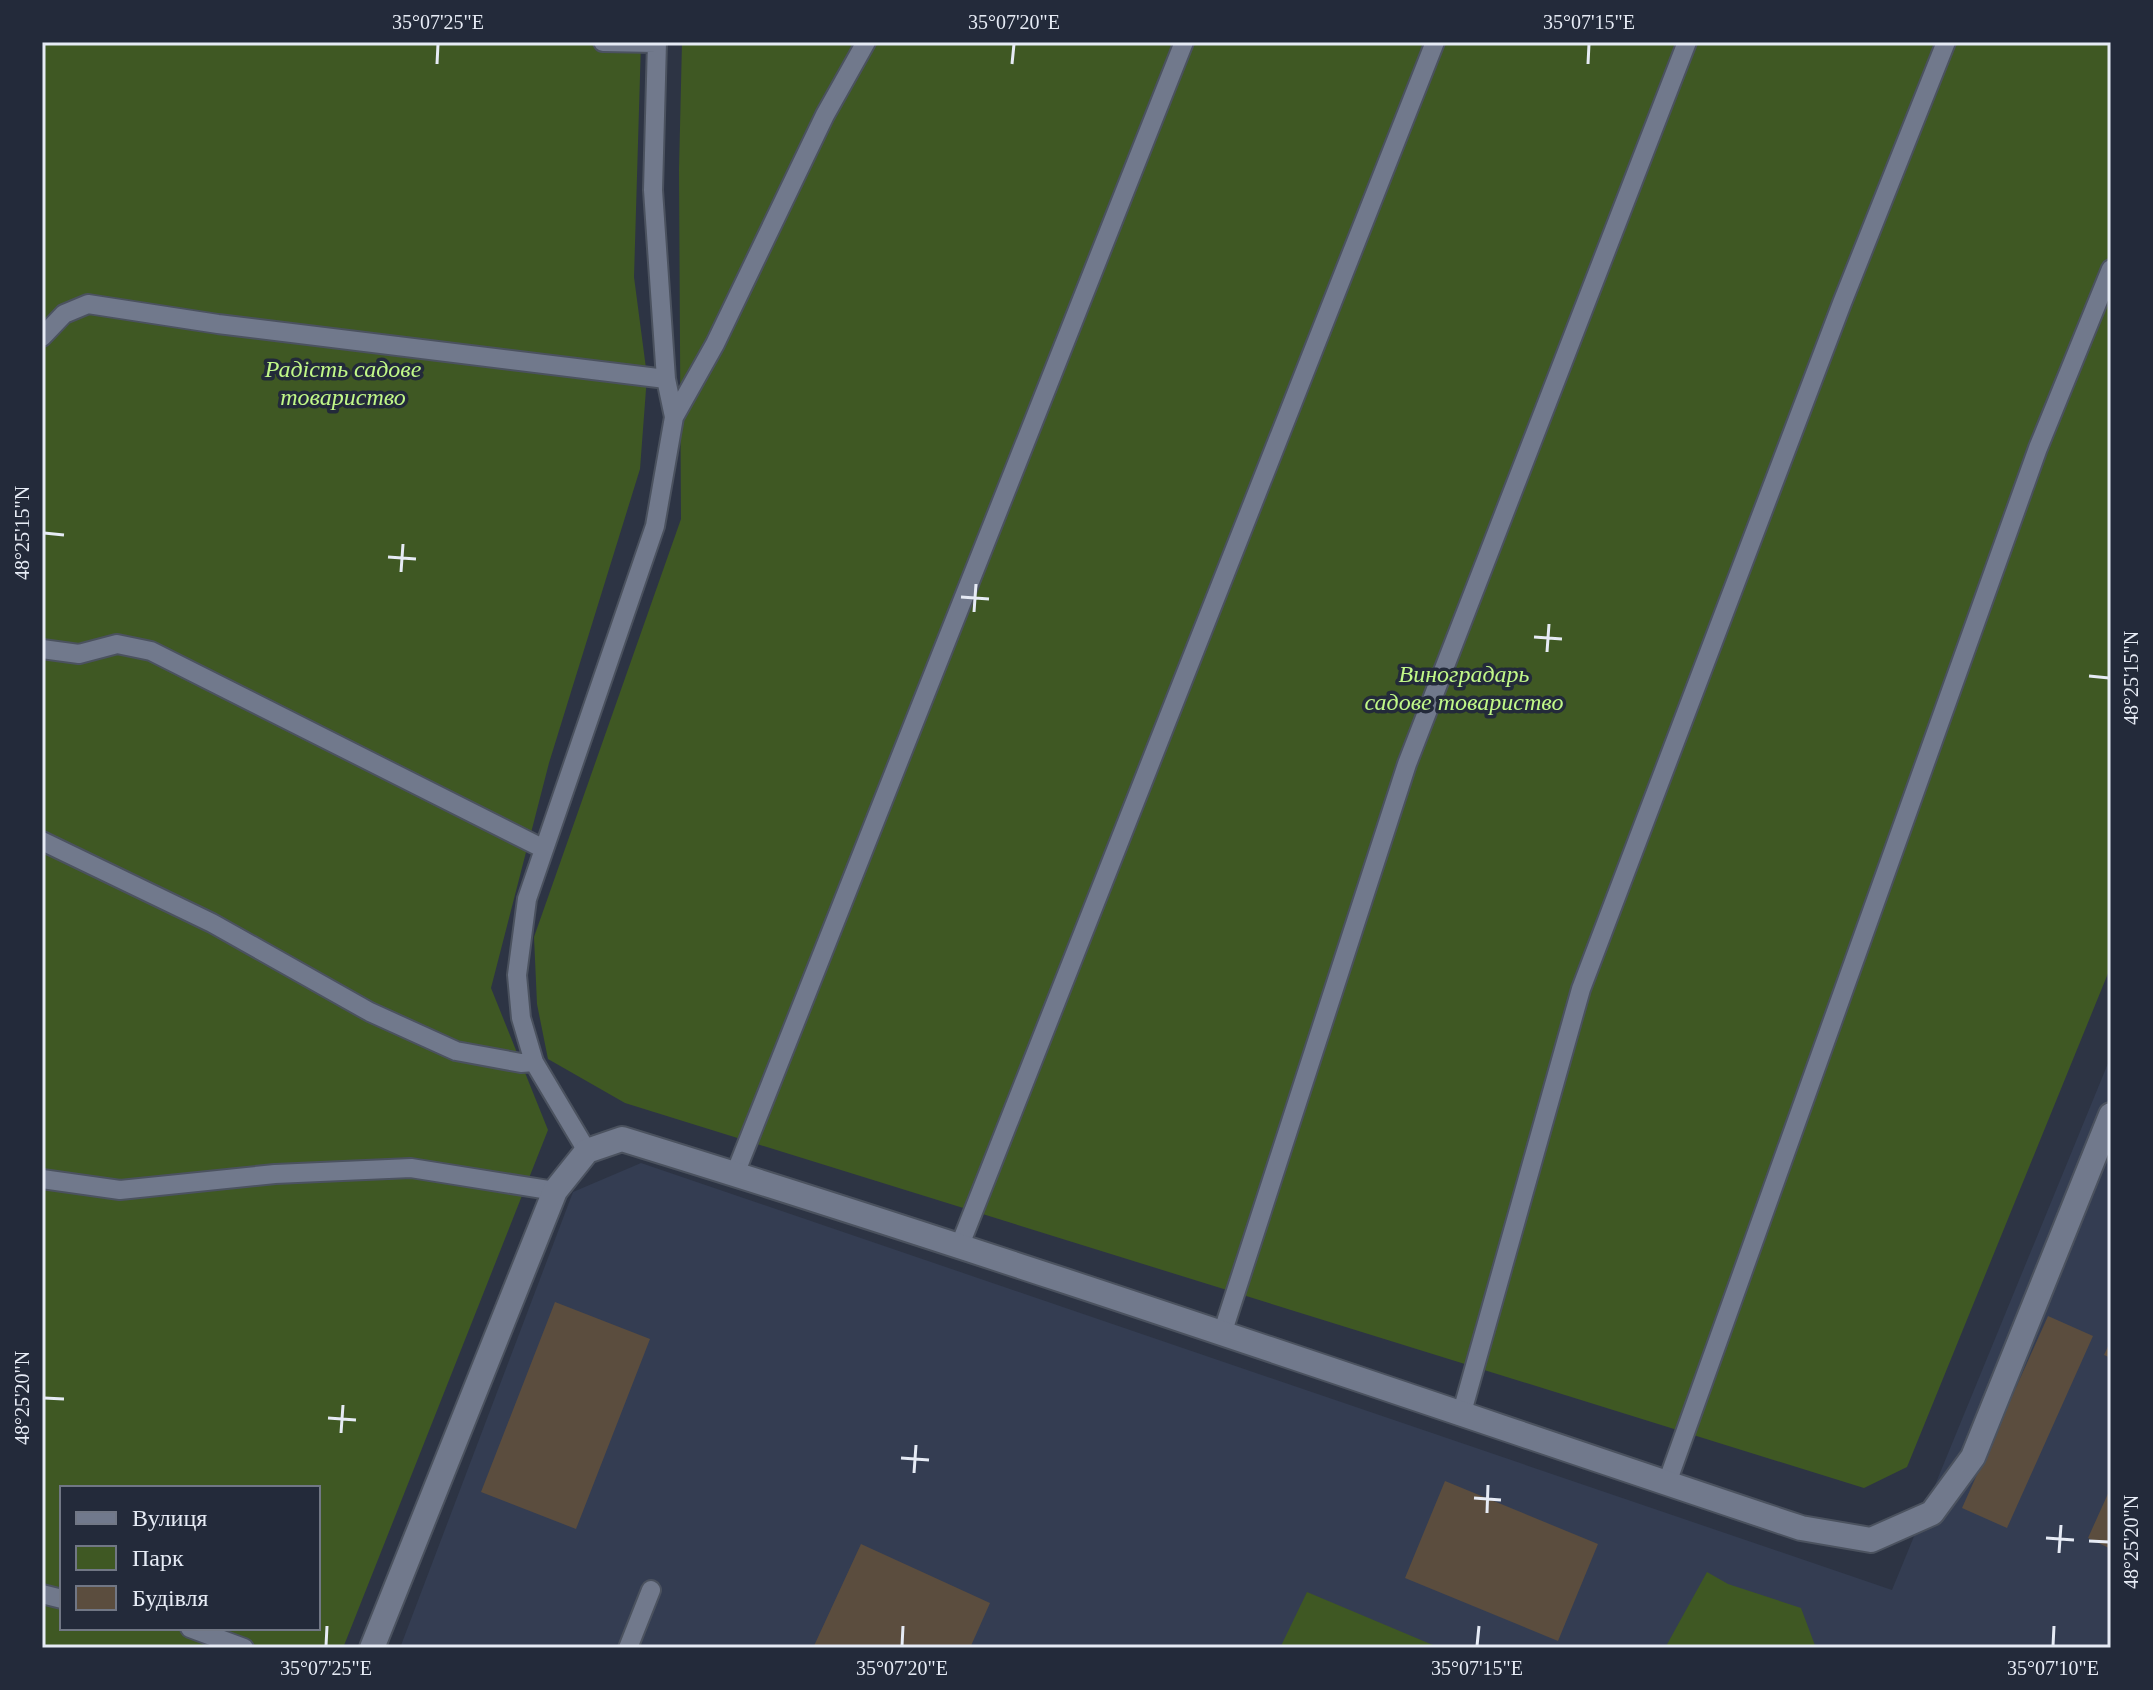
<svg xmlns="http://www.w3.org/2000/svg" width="2153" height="1690" font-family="Georgia,serif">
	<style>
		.built { fill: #343d52 }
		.green { fill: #3f5823; fill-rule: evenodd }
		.building { fill: #5b4d3e }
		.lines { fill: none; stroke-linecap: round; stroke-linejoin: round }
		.lane-casing { stroke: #4b525f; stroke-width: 22 }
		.street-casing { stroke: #4b525f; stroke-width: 28 }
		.lane { stroke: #71798c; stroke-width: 18 }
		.street { stroke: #71798c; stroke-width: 24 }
		.ticks { fill: none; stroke: #e6ebf5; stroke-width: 3 }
		.labels { text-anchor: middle; stroke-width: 7; stroke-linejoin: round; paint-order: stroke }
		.park-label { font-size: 24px; font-style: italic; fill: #c1f888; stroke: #232a3a }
		.neatline { fill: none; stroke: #e6ebf5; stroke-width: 3 }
		.ticks-label { font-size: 20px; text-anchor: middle; fill: #e6ebf5 }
	</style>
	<rect width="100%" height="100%" fill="#2d3444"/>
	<path class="built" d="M2111,1056V1648H400L573,1192L641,1163L1892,1590Z"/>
	<path class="green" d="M42,42H641L634,277L647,376L640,469L549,763L491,988L548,1130L343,1648H42ZM62,1488H318V1628H62Z
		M682,42H2111V966L1907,1467L1864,1488L625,1103L548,1059L537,1004L534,937L681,519L679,170Z
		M1707,1572L1728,1584L1801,1608L1816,1648H1665Z
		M1307,1592L1440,1648H1280Z"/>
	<path class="building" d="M555,1302L650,1339L576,1529L481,1492Z
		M2048,1316L2093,1336L2007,1528L1962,1508Z
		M2111,1340V1358L2104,1355Z
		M1445,1481L1598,1544L1558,1641L1405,1578Z
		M2111,1487V1549L2088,1538Z
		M861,1544L990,1603L970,1648H813Z"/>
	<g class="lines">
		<g class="lane-casing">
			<path id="lane" d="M603,42L656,43
				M657,42L653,190L666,379L674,417
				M42,337L64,314L88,304L218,324L666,379
				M42,649L79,654L117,644L151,651L544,849
				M42,841L212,923L370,1012L456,1051L521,1063L534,1062
				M587,1151L534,1062L521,1018L517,975L527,899L655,526L674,417L715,344L825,115L866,42
				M735,1174L1184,42
				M42,1179L120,1190L275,1174L411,1168L555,1191
				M960,1245L1435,42
				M1223,1331L1407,764L1687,42
				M1462,1412L1581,989L1842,303L1946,42
				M1667,1483L2038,448L2111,269
				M42,1594L62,1599
				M190,1628L244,1648
				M628,1648L651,1590"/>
		</g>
		<g class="street-casing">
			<path id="street" d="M372,1648L555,1191L587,1151L622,1139C1018,1261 1409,1397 1801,1528L1871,1540L1932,1513L1973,1457L2111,1115"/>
		</g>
		<use href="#lane" class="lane"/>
		<use href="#street" class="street"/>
	</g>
	<path class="ticks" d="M437,64L438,44M1012,64L1014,44M1588,64L1589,44M44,533L64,535M388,557L416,559M401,572L403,544M961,597L989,599M974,612L976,584M1534,637L1562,639M1547,652L1549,624M2089,676L2109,678M44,1398L64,1399M328,1418L356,1420M341,1433L343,1405M901,1458L929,1460M914,1473L916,1445M1474,1498L1501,1500M1487,1513L1488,1485M2046,1538L2074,1540M2089,1541L2109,1542M2059,1553L2061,1525M326,1646L327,1626M902,1646L903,1626M1477,1646L1479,1626M2053,1646L2054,1626"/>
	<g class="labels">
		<g class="park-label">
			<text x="343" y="377">Радість садове<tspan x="343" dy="28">товариство</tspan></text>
			<text x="1464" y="682">Виноградарь<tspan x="1464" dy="28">садове товариство</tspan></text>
		</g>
	</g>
	<rect width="2153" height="1690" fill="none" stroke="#232a3a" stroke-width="88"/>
	<rect x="60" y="1486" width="260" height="144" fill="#232a3a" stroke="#717785" stroke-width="2"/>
	<rect x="76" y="1512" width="40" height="12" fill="#71798c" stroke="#717785" stroke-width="2"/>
	<text x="132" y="1526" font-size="24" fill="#e6ebf5">Вулиця</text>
	<rect x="76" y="1546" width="40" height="24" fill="#3f5823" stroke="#717785" stroke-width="2"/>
	<text x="132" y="1566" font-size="24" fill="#e6ebf5">Парк</text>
	<rect x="76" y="1586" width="40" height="24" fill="#5b4d3e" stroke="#717785" stroke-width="2"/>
	<text x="132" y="1606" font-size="24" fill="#e6ebf5">Будівля</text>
	<rect x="44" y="44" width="2065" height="1602" class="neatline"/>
	<g class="ticks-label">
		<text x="438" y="29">35°07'25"E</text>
		<text x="1014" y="29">35°07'20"E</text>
		<text x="1589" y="29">35°07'15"E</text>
		<text transform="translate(22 533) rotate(-90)" y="7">48°25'15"N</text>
		<text transform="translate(2131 678) rotate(-90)" y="7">48°25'15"N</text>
		<text transform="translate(22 1398) rotate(-90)" y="7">48°25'20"N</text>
		<text transform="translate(2131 1542) rotate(-90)" y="7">48°25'20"N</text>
		<text x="326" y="1675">35°07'25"E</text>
		<text x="902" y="1675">35°07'20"E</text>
		<text x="1477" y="1675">35°07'15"E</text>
		<text x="2053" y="1675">35°07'10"E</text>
	</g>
</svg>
